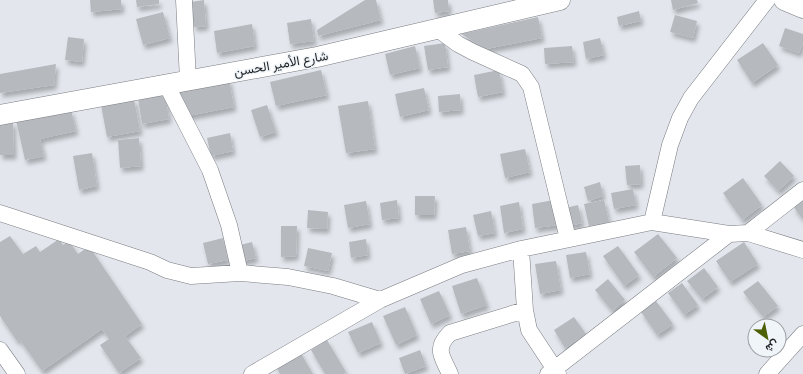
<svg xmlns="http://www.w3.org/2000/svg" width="803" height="374" font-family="'Roboto Condensed',Vazirmatn,sans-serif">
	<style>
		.building { fill: #b6babf; filter: url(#shadow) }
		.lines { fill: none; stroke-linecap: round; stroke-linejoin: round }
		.minor-casing { stroke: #787c81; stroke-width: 17 }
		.major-casing { stroke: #787c81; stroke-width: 21 }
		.minor { stroke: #fff; stroke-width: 16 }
		.major { stroke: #fff; stroke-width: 20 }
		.labels { text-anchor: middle; stroke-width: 3; stroke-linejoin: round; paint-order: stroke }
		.street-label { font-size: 13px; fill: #1f2122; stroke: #f0f5fa }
	</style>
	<defs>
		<filter id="shadow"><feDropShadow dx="2.5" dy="4.5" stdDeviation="2" flood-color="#0004"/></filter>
	</defs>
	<rect width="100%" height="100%" fill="#e3e7ed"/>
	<path class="building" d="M90,0H121L122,9L91,12Z
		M136,0H159V4L137,7Z
		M204,0L206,26L194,27L191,2Z
		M365,0H376L381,20L318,36L317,30Z
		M433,0H448L449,11L435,13Z
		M671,0H697L698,3L673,10Z
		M639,11L641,21L619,26L617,17Z
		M163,12L170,38L143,45L136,19Z
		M675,15L697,21L693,38L670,32Z
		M538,17L542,38L486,49L461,34Z
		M311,19L314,41L290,44L287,23Z
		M252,24L255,46L217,53L214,31Z
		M785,28L803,34V43L799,53L779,46Z
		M68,37L84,39L82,62L65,60Z
		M600,38L604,55L586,59L583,42Z
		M445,43L448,67L428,70L424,46Z
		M763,43L778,65L752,83L737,60Z
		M415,46L420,68L390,75L385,54Z
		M572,46L574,62L545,64L544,48Z
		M56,64L54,85L0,93V74Z
		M321,70L327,95L276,106L270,82Z
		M499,70L503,92L478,97L474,75Z
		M229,79L234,107L182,117L177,89Z
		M424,88L429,110L400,117L395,94Z
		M165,93L169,119L142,124L138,98Z
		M460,94L461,110L439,112L438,96Z
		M134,99L140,131L107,137L101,105Z
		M368,101L375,149L346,153L338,106Z
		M267,105L276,132L260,137L251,110Z
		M71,110L76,131L40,139L44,156L25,160L16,120Z
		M13,122L14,155H0V123Z
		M230,133L233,151L211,156L207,138Z
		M139,138L141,166L120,168L118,140Z
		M525,149L530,172L505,178L500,154Z
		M92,153L97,186L79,190L73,156Z
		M780,161L794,176L778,191L764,176Z
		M640,165L641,184L627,185L625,166Z
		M743,178L762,205L742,220L723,193Z
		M600,182L603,196L588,201L584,187Z
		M633,189L636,205L614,209L611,193Z
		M415,196H435L434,215H415Z
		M803,199V220L793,206Z
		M397,200L399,218L382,220L380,203Z
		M554,200L558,225L535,228L532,204Z
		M604,200L609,222L589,226L584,204Z
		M366,201L370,224L348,228L344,205Z
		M519,202L523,229L504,233L500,206Z
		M578,205L582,223L569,226L565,208Z
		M308,210L328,212L327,229L307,228Z
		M491,211L495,233L478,236L473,215Z
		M281,226H297L296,256L281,257Z
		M466,227L470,251L452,254L448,230Z
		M658,234L677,258L653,277L634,252Z
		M10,236L23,254L36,246L40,252L59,239L63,245L69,241L78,254L89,246L142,324L125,336L141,358L119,373L100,345L109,339L102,329L42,371L19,339L17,341L0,316V242Z
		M223,238L228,260L208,264L203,243Z
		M366,239L368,255L351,258L349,242Z
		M252,242L256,258L240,262L236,246Z
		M744,242L758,264L730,282L716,261Z
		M618,246L639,275L624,286L603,256Z
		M308,248L332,253L328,271L304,266Z
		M586,252L590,274L570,278L566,255Z
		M556,261L561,290L540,294L535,264Z
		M704,268L718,287L702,299L687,281Z
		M477,278L487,305L461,314L452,286Z
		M608,279L625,300L612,311L595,290Z
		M758,281L778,306L763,317L743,292Z
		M682,283L698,305L684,315L668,293Z
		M439,291L450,315L431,324L420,299Z
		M656,301L673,324L657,335L641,312Z
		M405,307L417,335L396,345L383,316Z
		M574,317L586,334L565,348L554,330Z
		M372,322L381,343L358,353L348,332Z
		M327,340L346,372L343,374H325L311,350Z
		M299,350L313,374H280L275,364Z
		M420,350L426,366L405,374L399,358Z"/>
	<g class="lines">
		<g class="minor-casing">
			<path id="minor" d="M184,0L188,80
				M439,30L458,44L473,52L522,74L531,87L568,239
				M166,84L210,170L229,225L240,273
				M0,213L150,262L167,270L191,276L240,273L288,277L333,286L380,300
				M652,222L670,145L680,118L691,98L767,0
				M748,233L803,190
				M521,249L525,310L529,330L558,374
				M0,350L17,374
				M252,374L380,300L462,265L521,249L652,222L729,234L748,233L803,250
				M450,374C442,356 434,349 450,333L525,310
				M548,374L729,234
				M767,374L803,334"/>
		</g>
		<g class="major-casing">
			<path id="major" d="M784,0L803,8
				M0,115L317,57L560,0"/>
		</g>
		<use href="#minor" class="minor"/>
		<use href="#major" class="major"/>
	</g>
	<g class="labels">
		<g class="street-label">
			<text transform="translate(281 63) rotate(-10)" y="5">شارع الأمير الحسن</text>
		</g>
	</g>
	<g transform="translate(767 338) rotate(147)"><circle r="19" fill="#f0f5fa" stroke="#9ca0a4"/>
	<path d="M0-3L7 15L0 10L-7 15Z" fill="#4d6006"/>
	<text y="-6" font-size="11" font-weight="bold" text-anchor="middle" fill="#1f2122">ش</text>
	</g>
</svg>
